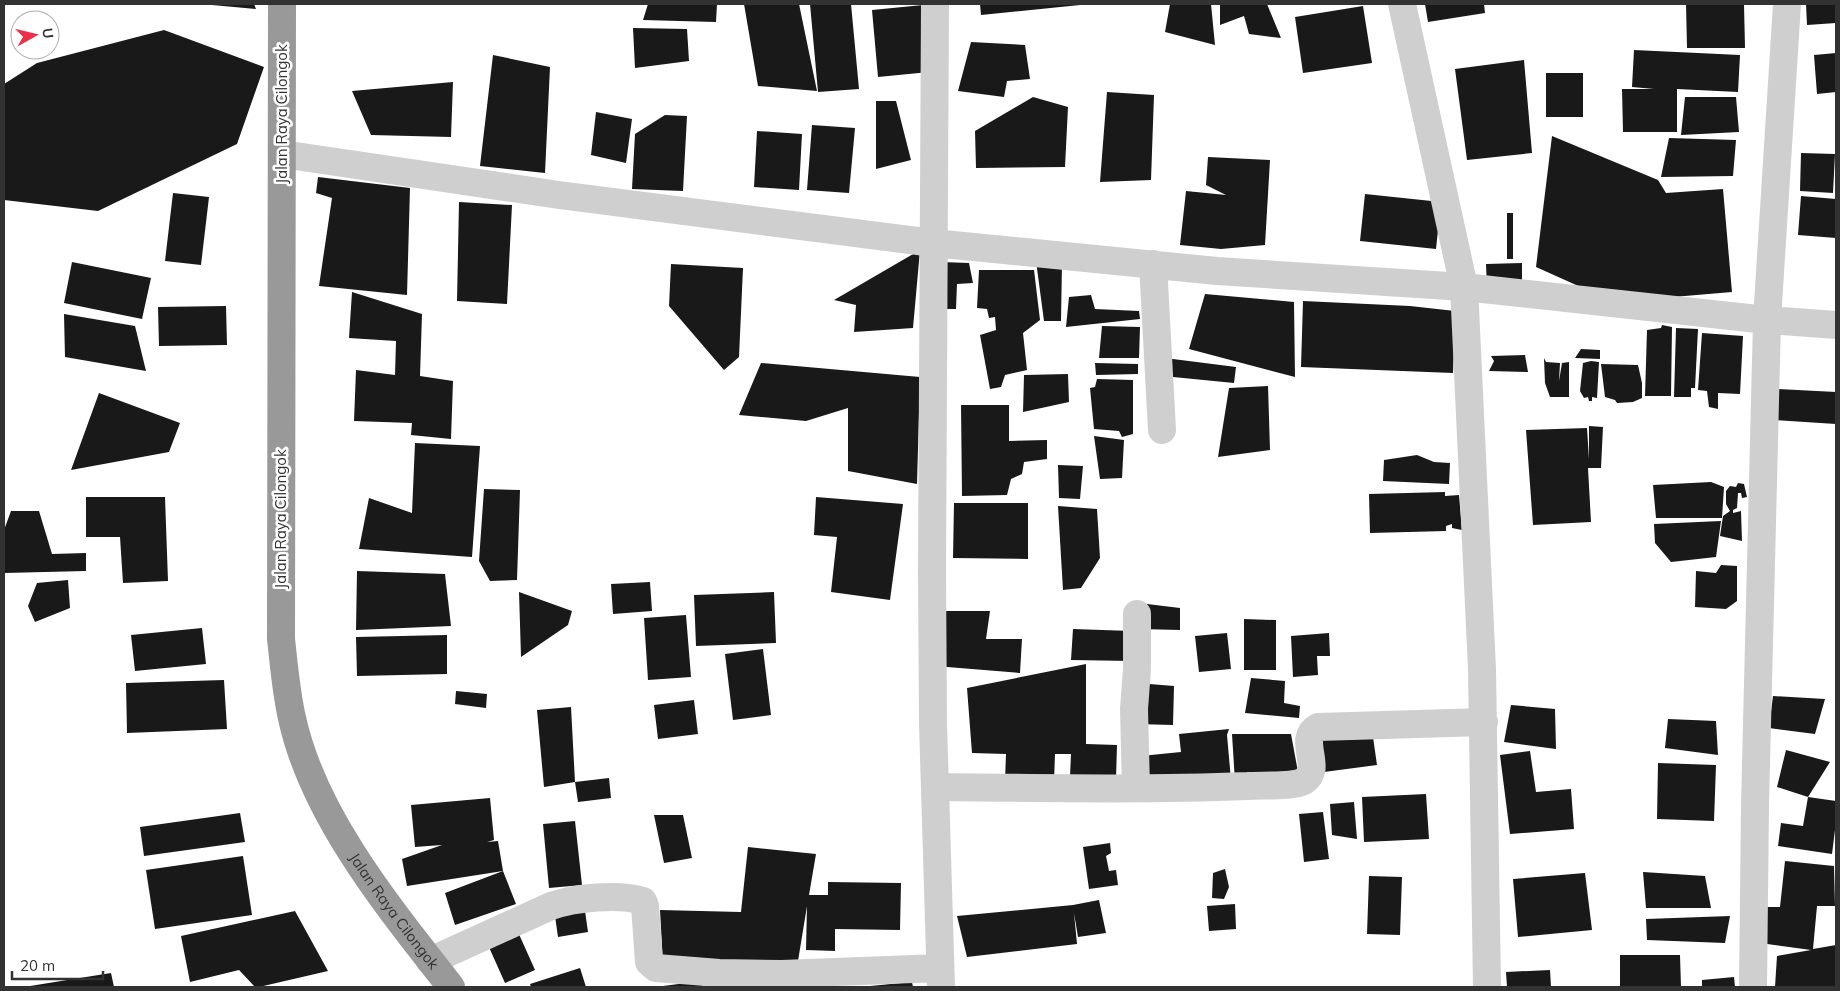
<svg xmlns="http://www.w3.org/2000/svg" width="1840" height="991" font-family="Mulish,sans-serif">
	<style>
		.building { fill: #191919 }
		.lines { fill: none; stroke-linecap: round; stroke-linejoin: round }
		.street { stroke: #cfcfcf; stroke-width: 28 }
		.highway { stroke: #999; stroke-width: 28 }
		.labels { text-anchor: middle; stroke-width: 5; stroke-linejoin: round; paint-order: stroke }
		.street-label { font-size: 15px; fill: #323232; stroke: #fff }
	</style>
	<rect width="100%" height="100%" fill="#fff"/>
	<path class="building" d="M213,4H254L256,9L212,5Z
		M648,4H717L716,22L643,20Z
		M744,4H799L817,91L758,86Z
		M810,4H851L859,89L818,92Z
		M980,4H1080V5L981,15Z
		M1170,4H1211L1215,45L1165,32Z
		M1220,4H1267L1281,38L1249,34L1244,16L1220,25Z
		M1425,4H1484L1485,13L1428,22Z
		M1686,4H1744L1745,48H1687Z
		M1806,4H1836V23L1807,25Z
		M923,5L929,72L878,77L872,10Z
		M1363,6L1372,63L1303,73L1295,17Z
		M633,28L687,29L689,61L635,68Z
		M164,30L264,67L237,144L98,211L4,200V84L37,63Z
		M971,42L1025,45L1030,79L1007,81L1004,97L958,91Z
		M1634,50L1740,55L1738,92L1677,89V132H1623L1622,89H1654L1632,87Z
		M1836,53V92L1817,94L1814,55Z
		M493,55L550,67L545,173L480,166Z
		M1524,60L1532,153L1467,160L1455,69Z
		M1546,73H1583V117H1546Z
		M453,82L451,137L371,135L352,91Z
		M1107,92L1154,95L1151,180L1100,182Z
		M1033,97L1068,107L1065,167L976,168L975,131Z
		M1685,97H1736L1739,132L1681,135Z
		M876,101H896L911,160L876,169Z
		M596,112L632,119L626,163L591,155Z
		M665,115L687,116L683,191L632,189L635,134Z
		M812,125L855,128L849,193L807,190Z
		M757,131L802,134L799,190L754,187Z
		M1552,136L1658,180L1666,193L1723,189L1732,292L1614,302L1536,267Z
		M1669,138L1736,140L1733,176L1661,177Z
		M1801,153L1835,154L1833,193L1800,191Z
		M1208,157L1270,160L1265,245L1221,249L1180,245L1186,191L1226,195L1206,185Z
		M318,177L410,188L407,295L319,286L332,198L316,193Z
		M173,193L209,197L201,265L165,261Z
		M1365,194L1441,202L1436,249L1360,241Z
		M1801,196L1836,199V238L1798,235Z
		M459,202L512,205L507,304L457,301Z
		M1507,213H1513V259H1507Z
		M920,250L913,328L854,332L856,305L834,300Z
		M1036,261L1062,262L1061,321H1044Z
		M72,262L151,278L142,319L64,303Z
		M941,262L969,263L973,283L957,284L956,309H945Z
		M1522,263V288L1487,289L1486,264Z
		M671,264L743,268L739,357L724,370L669,306Z
		M979,270H1034L1040,320L1023,333L1027,370L1005,375L1001,387L990,389L980,335L996,330L995,317L989,318L987,309L977,308Z
		M352,292L422,314L420,376L453,381L451,439L411,435L412,423L354,421L356,370L395,375L396,341L349,338Z
		M1205,294L1294,302L1295,377L1189,349Z
		M1091,295L1095,309L1139,311L1140,319L1066,327L1069,297Z
		M1303,301L1410,306L1455,311L1453,373L1301,367Z
		M226,306L227,345L159,346L158,307Z
		M64,314L135,326L146,371L65,357Z
		M1662,325L1672,327L1671,396H1645L1647,330L1661,328Z
		M1102,326L1140,327L1139,358H1099Z
		M1676,328L1698,329L1695,388H1691V397H1674Z
		M1702,333L1743,336L1740,394L1718,393V409L1709,407L1707,391L1698,390Z
		M1581,349L1600,350V359L1575,358Z
		M1525,355L1528,372L1489,371L1494,361L1491,356Z
		M1165,358L1236,367L1234,383L1163,376Z
		M1544,358L1546,362L1560,363L1559,381L1562,363L1569,362V397H1550L1545,383Z
		M1591,361L1599,362L1597,398L1592,397V401H1589L1588,397L1584,398L1580,391L1583,363Z
		M761,363L920,377L917,484L848,471V408L806,421L739,415Z
		M1095,363L1138,364V374L1096,375Z
		M1601,364L1638,365L1642,383V398L1633,402L1617,403L1615,400L1605,397Z
		M1068,374L1069,402L1023,412L1024,375Z
		M1097,379L1133,380V434L1122,437L1119,431L1094,429L1090,388L1095,387Z
		M1268,386L1270,450L1218,457L1229,388Z
		M1776,389L1836,392V424L1774,420Z
		M99,393L180,423L169,452L71,470Z
		M961,405H1009V441L1047,440V459L1024,462L1022,474L1011,479L1007,495L962,496Z
		M1589,426L1603,427L1601,468H1588L1591,522L1533,525L1526,430L1587,428L1589,459Z
		M1094,436L1124,440L1122,478L1100,479Z
		M415,443L480,446L472,557L359,549L369,498L412,513Z
		M1417,455L1434,462L1450,463L1449,484L1383,481L1384,460Z
		M1058,465L1083,466L1080,499L1059,498Z
		M1711,482L1724,487L1722,518H1656L1653,485Z
		M1738,483L1744,484L1747,497L1742,498L1741,493H1738L1737,508L1733,510V513L1741,511L1742,541L1720,536L1723,516L1730,511L1726,504V491L1730,486L1736,487Z
		M484,489L520,490L517,580L490,581L479,561Z
		M1445,492V496L1459,495L1462,530L1452,528V524L1446,526V531L1370,533L1369,494Z
		M86,497H165L168,581L123,583L120,537H86Z
		M816,497L903,504L890,600L831,592L837,537L814,535Z
		M954,503H1028V559L953,558Z
		M1058,506L1097,509L1100,558L1081,588L1063,590Z
		M11,511H39L52,554L86,553V571L4,573V530Z
		M1721,521L1716,557L1671,562L1655,543L1654,524Z
		M1721,565L1737,566V601L1726,609L1695,607L1696,571L1716,573Z
		M357,571L445,574L451,626L356,630Z
		M68,580L70,608L35,622L28,606L37,583Z
		M650,582L652,611L613,614L611,584Z
		M519,592L572,611L568,625L521,657Z
		M774,592L776,643L696,646L694,595Z
		M1139,603L1180,608V630L1139,629Z
		M935,611H990L986,639H1022L1020,673L935,666Z
		M686,615L691,677L648,680L644,618Z
		M1244,619L1276,620V670H1244Z
		M202,628L206,664L135,671L131,635Z
		M1073,629L1132,631L1131,661L1071,660Z
		M1227,633L1231,669L1199,672L1195,636Z
		M1329,633L1330,656H1317L1318,675L1293,677L1291,636Z
		M447,635V674L357,676L356,637Z
		M763,649L771,715L733,720L725,654Z
		M1086,664V744L1117,745L1116,779L1070,777L1071,754H1055L1054,782L1005,781L1006,754L972,753L967,688Z
		M1251,678L1285,681L1284,703L1300,706L1299,718L1245,713Z
		M224,680L227,729L127,733L126,683Z
		M1137,683L1174,686L1173,725L1135,724Z
		M456,691L487,694L486,708L455,704Z
		M1773,696L1825,699L1815,734L1769,728Z
		M694,700L698,734L658,739L654,705Z
		M1511,705L1555,709L1556,749L1504,742Z
		M571,707L575,782L544,787L537,710Z
		M1668,719L1716,721L1718,755L1665,748Z
		M1229,729L1227,735L1231,780L1143,778L1141,756L1181,752L1179,734Z
		M1372,730L1377,765L1324,772L1319,737Z
		M1232,734H1291L1298,772L1235,782Z
		M1786,750L1830,762L1808,797L1777,787Z
		M1530,751L1536,792L1571,789L1574,829L1510,834L1500,755Z
		M1658,763L1716,765L1714,821L1657,819Z
		M609,778L611,798L578,802L575,782Z
		M1426,794L1429,839L1364,842L1362,797Z
		M1808,797L1836,801V822L1832,854L1778,846L1781,823L1803,826Z
		M490,798L494,840L487,842L498,841L503,871L407,886L402,859L442,845L415,847L411,805Z
		M1354,802L1357,839L1332,835L1330,804Z
		M1323,812L1329,859L1304,862L1299,814Z
		M240,813L245,842L144,856L140,827Z
		M654,815H683L692,858L664,863Z
		M575,821L582,885L549,888L543,824Z
		M1110,843L1111,853L1106,856L1109,871L1116,870L1118,885L1089,889L1083,847Z
		M748,847L816,854L809,895H828V882L901,883L900,930L835,929V951L806,950L807,906L798,961L663,964L660,910L741,912Z
		M243,856L252,915L155,929L146,870Z
		M1785,861L1834,866L1835,906H1817L1813,949L1836,945L1835,987H1775L1777,956L1811,950L1760,943L1765,907H1780Z
		M1225,869L1229,887L1224,899L1212,898L1213,873Z
		M503,871L516,904L455,925L445,893Z
		M1643,872L1705,876L1711,908H1646Z
		M1585,873L1592,930L1518,937L1513,879Z
		M1369,876L1402,877L1400,935L1367,934Z
		M1099,900L1106,933L1078,937L1074,913L1077,944L967,957L957,916L1073,905Z
		M1235,904L1236,929L1209,931L1207,906Z
		M295,911L328,971L259,987H255L239,970L190,982L181,936Z
		M585,911L588,932L558,937L555,916Z
		M1730,916L1725,943L1647,940L1646,919Z
		M518,932L535,970L505,983L488,945Z
		M1620,955H1680L1681,987H1620Z
		M580,968L586,987H531L530,984Z
		M1550,970L1551,987H1507L1506,972Z
		M111,973L114,987L30,986Z
		M1734,977L1735,987H1702V980Z
		M702,981L703,987H663V986Z
		M912,982L913,987H870V986Z"/>
	<g class="lines">
		<path class="street" d="M935,4L932,570L933,723L941,987
			M1402,4L1464,287L1482,669L1487,987
			M282,154L559,195L933,243L1217,271L1464,287L1767,320L1836,325
			M1153,264L1162,430
			M935,787C1039,788 1144,790 1248,786C1261,785 1294,787 1304,781C1324,768 1296,739 1318,727L1484,722
			M1136,788L1134,709L1137,669V614
			M430,961L551,906C574,898 619,893 643,901L645,906L649,962L656,968L719,973L782,974L940,968
			M1753,987L1755,805L1767,320L1787,4"/>
		<path class="highway" id="s1" d="M282,4L281,639C284,665 286,692 292,718C313,816 390,909 451,987"/>
	</g>
	<g class="labels">
		<g class="street-label">
			<text transform="translate(282 114) rotate(-90)" y="5">Jalan Raya Cilongok</text>
			<text transform="translate(281 519) rotate(-90)" y="5">Jalan Raya Cilongok</text>
			<text dy="5" stroke="none"><textPath href="#s1" startOffset="935">Jalan Raya Cilongok</textPath></text>
		</g>
	</g>
	<rect width="1840" height="991" fill="none" stroke="#323232" stroke-width="10"/>
	<g transform="translate(35 35) rotate(82)"><circle r="24" fill="#ffffff" stroke="#adadad"/>
	<path d="M0-4L9 19L0 12L-9 19Z" fill="#ee2f4a"/>
	<text y="-8" font-size="14" font-weight="bold" text-anchor="middle" fill="#323232">U</text>
	</g>
	<path d="M12 971v8h91v-8" fill="none" stroke="#323232" stroke-width="2.5"/>
	<text x="20" y="971" font-size="15" fill="#323232" stroke="#ffffff" stroke-width="4" paint-order="stroke">20 m</text>
</svg>
